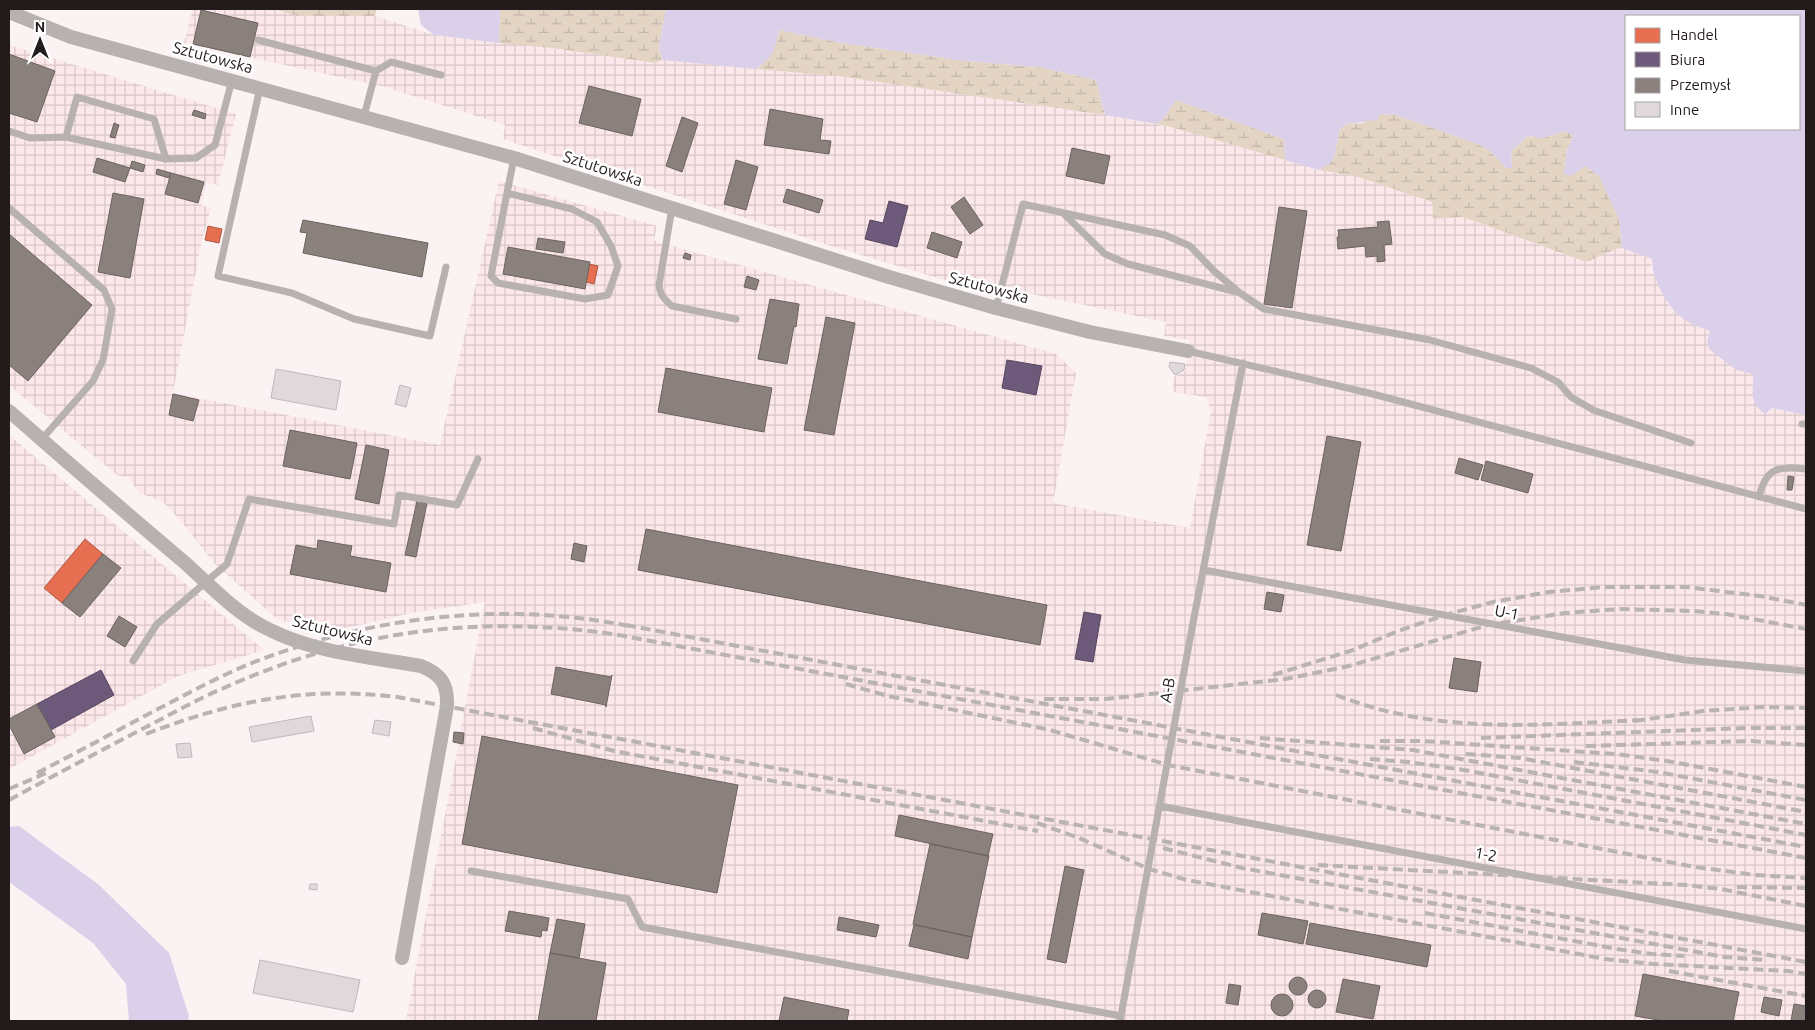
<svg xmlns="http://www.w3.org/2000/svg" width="1815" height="1030" font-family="Ubuntu,sans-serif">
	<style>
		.industrial { fill: url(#industrial-grid) }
		.wetland { fill: url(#wetland-marsh) }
		.water { fill: #dad0ea; fill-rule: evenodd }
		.shops { fill: #e76f51; stroke: #ac5641 }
		.offices { fill: #6d597a; stroke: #56465e }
		.industry { fill: #8a817c; stroke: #6b625f }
		.building { fill: #dfd9dc; stroke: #c0b9bc }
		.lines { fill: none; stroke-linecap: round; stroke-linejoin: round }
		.lane { stroke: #b7b1af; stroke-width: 7 }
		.street { stroke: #b7b1af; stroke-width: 14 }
		.rail { stroke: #b9b3b3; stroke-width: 4; stroke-dasharray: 10 5; stroke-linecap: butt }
		.labels { text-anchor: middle; stroke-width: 5; stroke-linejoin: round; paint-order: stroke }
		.street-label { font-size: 16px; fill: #221a1b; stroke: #fff }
	</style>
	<defs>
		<pattern id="industrial-grid" width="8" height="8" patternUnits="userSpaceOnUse" patternTransform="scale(1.25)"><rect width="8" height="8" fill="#fce7ea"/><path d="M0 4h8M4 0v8" fill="none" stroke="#d8c6c8"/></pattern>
		<pattern id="wetland-marsh" width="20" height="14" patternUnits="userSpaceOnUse" patternTransform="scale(1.25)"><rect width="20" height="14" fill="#e4d4c4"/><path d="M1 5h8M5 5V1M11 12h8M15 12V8" fill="none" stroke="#c3b5a8"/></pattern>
	</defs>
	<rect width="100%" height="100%" fill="#faf2f3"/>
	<path class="industrial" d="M193,9H274L297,16H375L434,35L552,48L655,63L662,60L837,76L1105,115L1171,127L1319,170L1358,177L1432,202L1433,219L1463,217L1585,262L1616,249L1622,248L1652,259L1651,268L1669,305L1687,321L1710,331L1707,341L1736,370L1753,374L1754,383L1772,408L1806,415V1021H406L457,752L460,743H463L464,734L460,733L485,602L411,613L329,632L277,619L214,563L185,526L164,503L143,494L141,495L128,477L117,475L9,385V45L236,114L218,185L206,182L201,205L211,208L201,244L173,393L440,445L499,181L657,226L654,240L658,242L1056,354L1076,373L1053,503L1190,528L1211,411L1206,397L1173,392L1174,377L1185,371L1190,340L1164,336L1166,322L1008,289H974L825,244L503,139L505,125L385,87L184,43Z
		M9,435L264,650L178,676L9,769Z"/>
	<path class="wetland" d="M274,9H377L375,16H297Z
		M500,9H666L659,47L662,60L655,63L552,48L499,43Z
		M779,30L842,43L965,61L1039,67L1096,80L1105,115L837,76L756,69C773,56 775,51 779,30Z
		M1176,100L1284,139L1285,160L1171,127L1157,124L1163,119Z
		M1380,114L1396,115L1478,144L1489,150L1506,168H1512L1511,151L1528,136L1543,138L1566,131L1573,135L1567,150L1564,175H1573L1585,166L1599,176L1619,219L1622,248L1616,249L1586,262L1463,217L1433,219L1432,202L1358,177L1319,170L1330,163L1334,157L1340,129L1347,124L1363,123Z"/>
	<path class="water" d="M418,9H500L499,43L434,35L421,25Z
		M666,9H1806V415L1772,408L1765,414C1748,401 1754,394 1753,374L1736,370L1709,349L1707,341L1710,331C1703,328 1695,326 1688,322C1670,312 1651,279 1652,259L1622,248L1619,219L1599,176L1585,166L1573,175H1564L1567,150L1573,136L1566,131L1543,138L1528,136L1511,151L1512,168H1506L1489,150L1478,144L1396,115L1380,114L1377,120L1347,124L1340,129L1334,157L1330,163L1319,170L1285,160L1284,139L1176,100L1163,119L1157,124L1105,115L1096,80L1039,67L965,61L842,43L779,30C774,52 775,54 756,69L662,60L659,47ZM1626,16H1799V129H1626Z
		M19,826L99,885L169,953L189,1016L188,1021H129L126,984L93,943L9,882V827Z"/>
	<path class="shops" d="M208,226L222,229L219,243L205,240Z
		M589,264L598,266L594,284L586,282Z
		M85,539L103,554L62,603L44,588Z"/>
	<path class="offices" d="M889,201L908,206L897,247L865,239L870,220L883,223Z
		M1007,360L1042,366L1036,395L1002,388Z
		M1084,612L1101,615L1093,662L1075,659Z
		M101,670L114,695L51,730L37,704Z"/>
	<path class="industry" d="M201,10L258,23L250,57L193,44Z
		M9,54L55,71L37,122L9,113Z
		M589,86L641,99L632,136L579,123Z
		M770,109L823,119L820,140L831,141L829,154L764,145Z
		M194,110L206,114L205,119L192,115Z
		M682,117L698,123L682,172L666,166Z
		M114,123L119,125L115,138L110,137Z
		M1072,148L1110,156L1104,184L1066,176Z
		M97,158L130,168L125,182L93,172Z
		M736,160L758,167L746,210L724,204Z
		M132,161L145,165L143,172L130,168Z
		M157,169L171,173L169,178L156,174Z
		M171,173L204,182L198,203L165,194Z
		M787,189L823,200L819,213L783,202Z
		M113,193L144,199L130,278L98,272Z
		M964,197L983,225L970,234L951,207Z
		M1279,207L1307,211L1292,308L1264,304Z
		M303,220L428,243L422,277L303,253L307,233L300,232Z
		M1389,221L1392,244L1384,245L1385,261L1377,262V256L1366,257L1365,246L1338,249L1337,237H1339L1338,230L1378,227L1377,222Z
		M932,232L962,242L957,258L927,248Z
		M9,234L92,305L28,381L9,365Z
		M538,238L565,242L563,253L536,249Z
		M508,247L590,262L585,289L503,274Z
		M685,253L691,255L690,260L683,258Z
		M747,276L759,280L756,290L744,287Z
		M770,299L799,304L796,327L794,326L787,364L758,359Z
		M826,317L855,323L834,435L804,430Z
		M666,368L772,388L764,432L658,412Z
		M173,394L199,400L193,421L169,415Z
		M290,430L357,443L350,479L283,466Z
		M1327,436L1361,442L1341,551L1307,545Z
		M366,445L389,450L379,504L355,499Z
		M1459,458L1483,465L1478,480L1455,473Z
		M1486,461L1533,474L1528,493L1481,480Z
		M1788,476L1794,477L1792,490H1787Z
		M417,501L427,503L416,557L405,555Z
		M646,529L1047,605L1040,645L638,570Z
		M318,540L352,546L350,556L391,563L386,592L290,574L296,545L317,549Z
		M574,543L587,546L584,562L571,559Z
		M103,554L121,568L80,617L62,603Z
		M1267,592L1284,595L1281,612L1264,609Z
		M119,616L137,627L125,647L107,636Z
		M1454,658L1481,662L1477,692L1449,688Z
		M556,667L611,677L612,675L606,707V705L551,694Z
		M37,704L55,737L24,754L9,725V719Z
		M454,732L464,733L463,744L453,742Z
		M482,736L738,785L717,893L462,844Z
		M899,815L993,834L988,856L895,836Z
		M930,844L989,856L972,937L913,924Z
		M1065,866L1084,870L1066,963L1047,959Z
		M509,911L549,918L547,931L542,930L541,937L505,931Z
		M1262,913L1308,921L1303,944L1258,935Z
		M839,917L879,925L876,937L837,930Z
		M557,919L585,924L579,958L550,953Z
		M1310,923L1431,945L1427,967L1306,944Z
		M914,925L972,937L968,959L909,946Z
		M550,953L606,963L596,1021H538Z
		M1643,974L1739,992L1733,1021H1664L1635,1016Z
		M1289 986a9 9 0 1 1 18 0a9 9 0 1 1-18 0Z
		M1343,979L1380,986L1373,1019L1336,1012Z
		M1229,984L1241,986L1238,1005L1226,1003Z
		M1308 999a9 9 0 1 1 18 0a9 9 0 1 1-18 0Z
		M1271 1005a11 11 0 1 1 22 0a11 11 0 1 1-22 0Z
		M784,997L849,1010L847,1021H779Z
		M1764,997L1782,1000L1779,1016L1761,1012Z
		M1794,1004L1806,1006V1021H1791Z"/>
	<path class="building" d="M1170,362L1185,364L1184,370L1175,375L1169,367Z
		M276,369L341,381L336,410L271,398Z
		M400,385L411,388L406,407L395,404Z
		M311,716L314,731L252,742L249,727Z
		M375,720L391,722L389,736L372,733Z
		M190,743L192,757L178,758L176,744Z
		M310,884H317V890L309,889Z
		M260,960L360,980L353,1012L253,993Z"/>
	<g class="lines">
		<path class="lane" d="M258,40L376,71L364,116
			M376,71L391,62L441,75
			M260,88L218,276L292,293L354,319L430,336L446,267
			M9,131L30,138L66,137L166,159L196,158L215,145L232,80
			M66,137L77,97L154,119L166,159
			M507,193L572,209L597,222L611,246L618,266L608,295L585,299L498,283L491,276L507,193L514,158
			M9,208L104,290L112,309L103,360L93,381L41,440
			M672,208L659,285C660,295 664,299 672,306L736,319
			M1063,213L1105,254L1128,264L1237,292
			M996,308L1023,204L1165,235L1190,246L1214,271L1240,293L1264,309L1430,340L1531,368L1558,382L1571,397L1593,410L1691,443
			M1188,351L1369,393L1806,509
			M1802,424H1806
			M1759,497C1766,467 1779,466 1806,469
			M1204,570L1685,660L1806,671
			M133,661L157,624L227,564L249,499L394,524L399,495L457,505L478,459
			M1160,806L1806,929
			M471,871L628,899L642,927L1121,1016
			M1120,1021L1192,628L1243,363"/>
		<path class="street" d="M9,12L71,37L514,158L889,277L996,308L1090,332L1188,351
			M9,411C67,462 125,512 184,562C211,586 237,615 270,630C316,653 370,657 421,666C441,674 448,684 447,706L402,958"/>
		<path class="rail" d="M626,625L1806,847
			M1273,675L1353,650L1398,631L1445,615L1493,602L1549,592L1604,587H1686L1760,596L1806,605
			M846,684L888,696L1050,730L1168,765L1695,867L1755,875L1806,878
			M1336,695C1438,735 1535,725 1641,720
			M1044,699H1106L1285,679L1349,666L1488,625L1565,613L1620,609L1694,611L1726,614L1806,629
			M1635,721L1703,711L1763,707L1806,708
			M533,728L614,751L1038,831
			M146,734C232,701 304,686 397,697L1806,962
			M1260,738L1413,750L1806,824
			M1481,738L1747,728H1806
			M1380,741H1423L1616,754L1667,761L1806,787
			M1586,746L1751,741L1806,745
			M1466,754L1520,758L1806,812
			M1370,759L1408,762L1464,770L1806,835
			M1574,762L1658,772L1806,800
			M37,773C78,752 118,730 158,709C187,694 216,678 247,665C368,616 505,600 634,627
			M9,789L46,773
			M9,800C55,775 100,751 146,727C172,714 197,699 224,688C352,630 480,614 619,635L1806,858
			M1037,823L1079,838L1149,869L1187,880L1605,959L1653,964L1788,971L1806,974
			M1163,848L1242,868L1724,957L1765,960
			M1318,865L1685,885L1721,889L1806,906
			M1737,887L1806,888
			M1425,913L1617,949L1652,954L1684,956
			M1669,971L1806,996"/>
	</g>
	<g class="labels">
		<g class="street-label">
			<text transform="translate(213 57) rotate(15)" y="6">Sztutowska</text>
			<text transform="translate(603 168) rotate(18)" y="6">Sztutowska</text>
			<text transform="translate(989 287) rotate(15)" y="6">Sztutowska</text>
			<text transform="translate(1507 612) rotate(11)" y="6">U-1</text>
			<text transform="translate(333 630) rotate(14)" y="6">Sztutowska</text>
			<text transform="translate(1167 690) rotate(-79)" y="6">A-B</text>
			<text transform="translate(1486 854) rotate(11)" y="6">1-2</text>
		</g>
	</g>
	<rect width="1815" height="1030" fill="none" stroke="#221a1b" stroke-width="20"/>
	<rect x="1625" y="15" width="175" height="115" fill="#ffffff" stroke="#a7a3a4"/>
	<rect x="1635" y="28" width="25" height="15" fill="#e76f51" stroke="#a7a3a4"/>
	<text x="1670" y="40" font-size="15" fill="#221a1b">Handel</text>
	<rect x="1635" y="52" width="25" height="15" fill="#6d597a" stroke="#a7a3a4"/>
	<text x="1670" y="65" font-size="15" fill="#221a1b">Biura</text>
	<rect x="1635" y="78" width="25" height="15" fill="#8a817c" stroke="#a7a3a4"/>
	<text x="1670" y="90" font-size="15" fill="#221a1b">Przemysł</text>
	<rect x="1635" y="102" width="25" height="15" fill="#dfd9dc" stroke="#a7a3a4"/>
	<text x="1670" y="115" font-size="15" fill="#221a1b">Inne</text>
	<g transform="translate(40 40)" stroke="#ffffff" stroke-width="4" paint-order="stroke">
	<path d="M0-4L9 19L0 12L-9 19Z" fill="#221a1b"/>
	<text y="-8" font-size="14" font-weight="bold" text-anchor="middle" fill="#221a1b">N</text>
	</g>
</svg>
